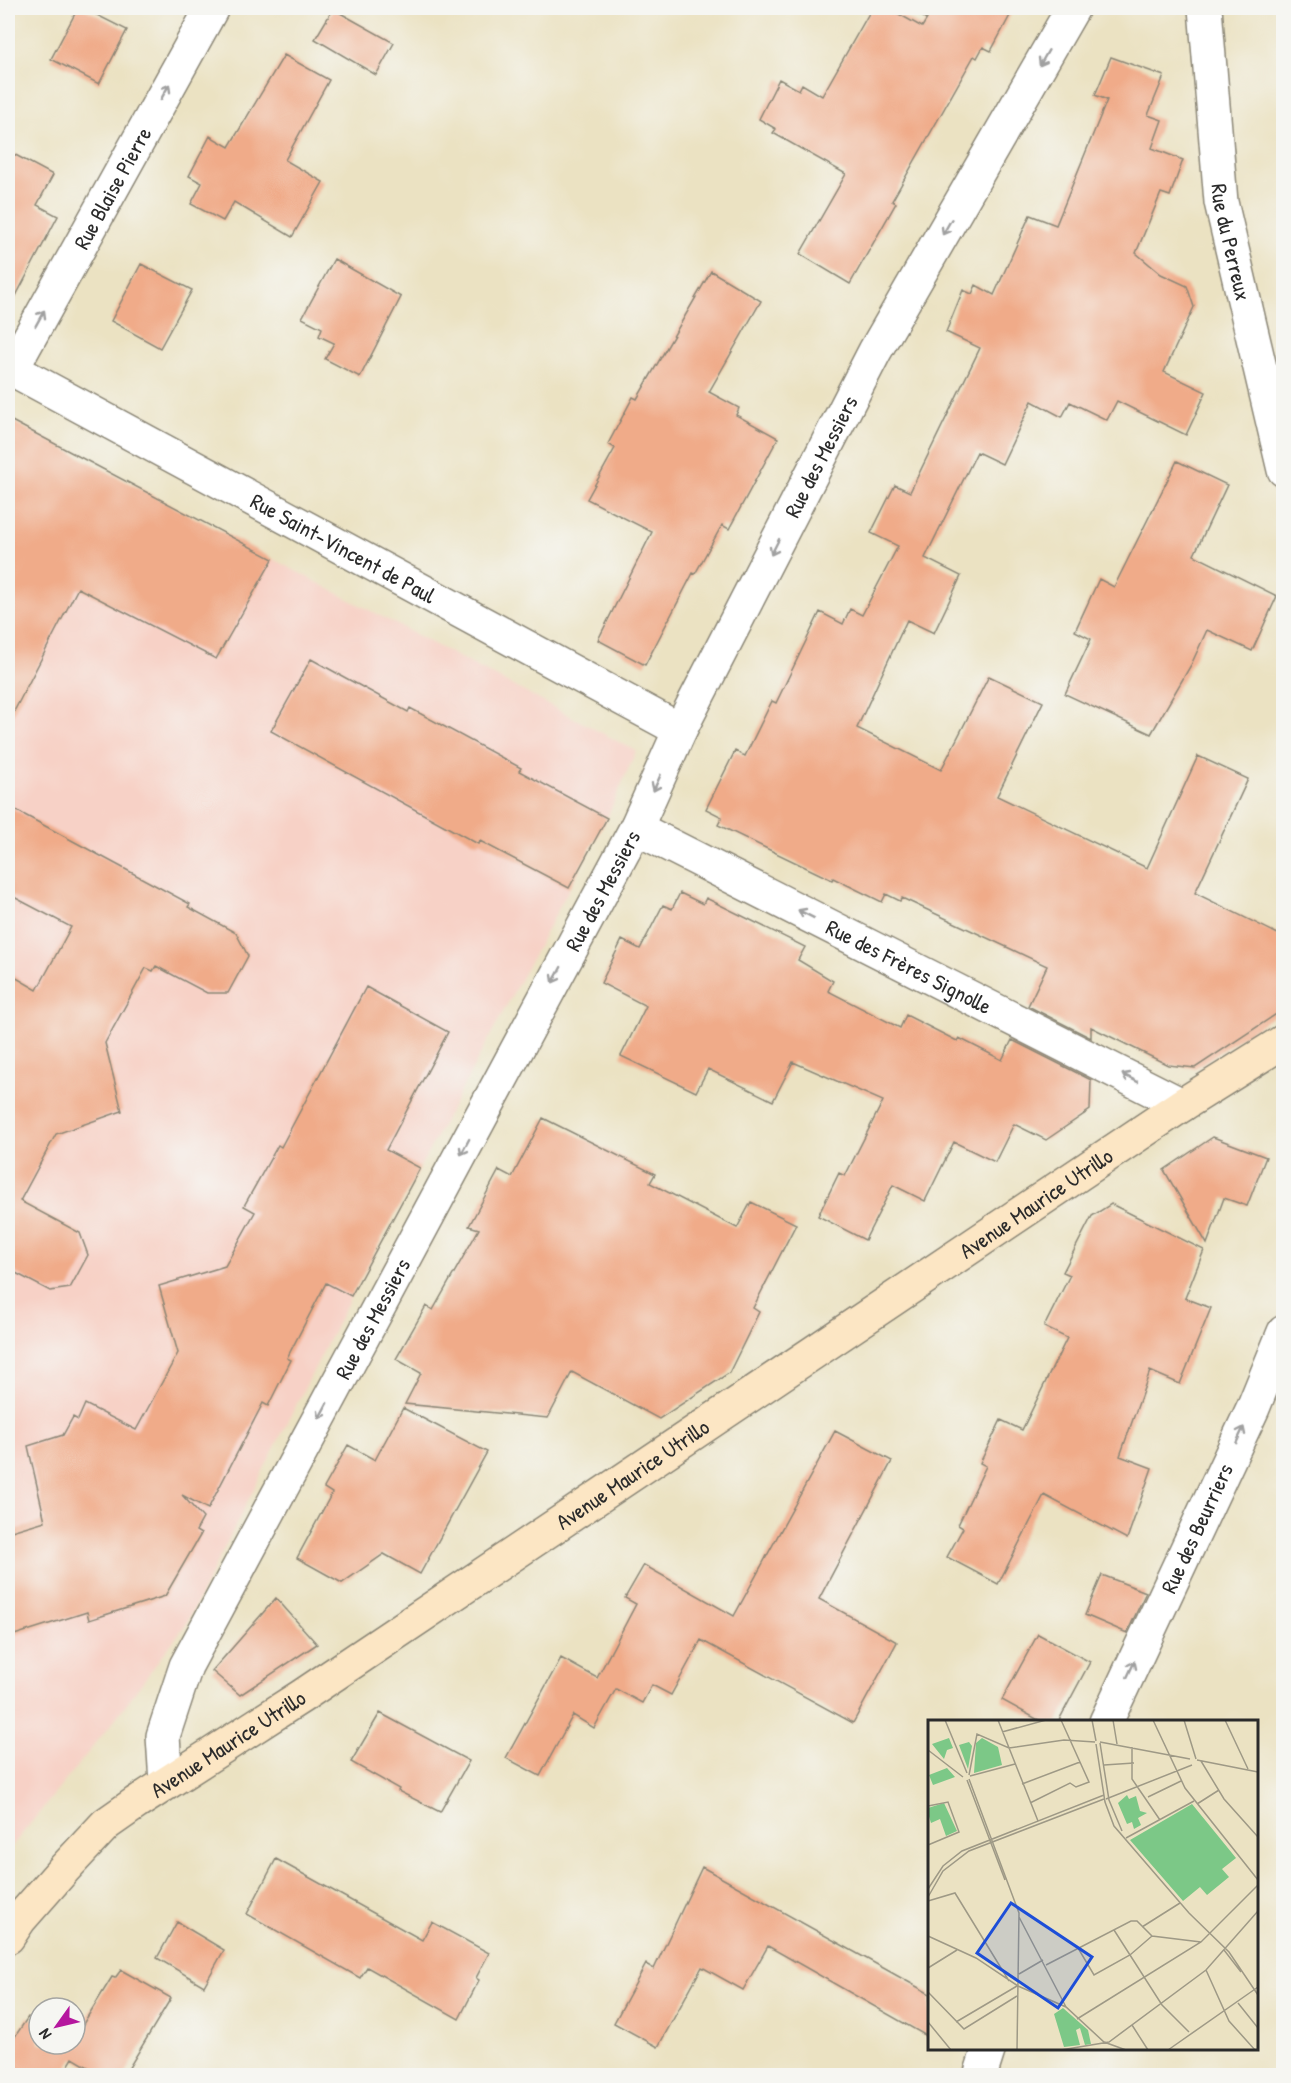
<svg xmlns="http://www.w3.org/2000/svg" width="1291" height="2083" font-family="'Patrick Hand',sans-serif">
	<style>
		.built { fill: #f7d1c6 }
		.building { fill: #f0ab89 }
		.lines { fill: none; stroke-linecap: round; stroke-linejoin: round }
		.street-casing { stroke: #8b8676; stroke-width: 36 }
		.secondary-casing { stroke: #8b8676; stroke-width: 36 }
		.street { stroke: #fff; stroke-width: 33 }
		.secondary { stroke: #fce6c4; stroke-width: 33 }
		.oneway { stroke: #a0a0a0 }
		.labels { text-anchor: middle; stroke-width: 5; stroke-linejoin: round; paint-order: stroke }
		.street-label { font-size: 22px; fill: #2b2b2b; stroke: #f6f6f2 }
		.inset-road { fill: none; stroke: #9e9986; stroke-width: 1.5 }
		.view { fill: #1d4ed8; fill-opacity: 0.15; stroke: #1d4ed8; stroke-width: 3 }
		.inset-edge { fill: none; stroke: #2b2b2b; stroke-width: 3 }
	</style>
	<rect width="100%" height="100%" fill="#f6f6f2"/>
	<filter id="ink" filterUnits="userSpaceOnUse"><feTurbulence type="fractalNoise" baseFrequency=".0167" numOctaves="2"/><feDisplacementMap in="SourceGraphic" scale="12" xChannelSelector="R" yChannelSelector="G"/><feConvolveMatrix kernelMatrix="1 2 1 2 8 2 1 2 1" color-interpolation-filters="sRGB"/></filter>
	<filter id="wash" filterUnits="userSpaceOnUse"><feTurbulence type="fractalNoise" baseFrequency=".008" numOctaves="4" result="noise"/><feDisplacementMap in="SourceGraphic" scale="24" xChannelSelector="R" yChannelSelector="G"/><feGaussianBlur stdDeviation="1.35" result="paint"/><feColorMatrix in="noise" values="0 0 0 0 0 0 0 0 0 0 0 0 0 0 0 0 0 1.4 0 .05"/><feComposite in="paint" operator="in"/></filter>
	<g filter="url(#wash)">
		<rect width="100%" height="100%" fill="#ebe2c2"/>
		<path class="built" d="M8,419L636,751L607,818L351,1296L186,1624L109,1727L8,1851Z"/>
		<g id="blocks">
			<path class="building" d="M78,8H83L127,30L99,84L51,59Z
				M872,8H888L922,27L927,19L905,8H1014L991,51L983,47L977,58L974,56L892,201L896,203L850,284L800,254L846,174L773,133L776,129L759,119L779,79L799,90L802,84L822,96Z
				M333,9L394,43L376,75L315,39Z
				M284,55L329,80L285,160L323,182L292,237L234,202L223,221L191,204L202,183L189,176L210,136L229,147Z
				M1111,57L1164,76L1148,115L1162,120L1152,148L1183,160L1170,196L1161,193L1136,253L1161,274L1187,286L1194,307L1164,372L1206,392L1186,435L1117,401L1107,420L1070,402L1062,417L1032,401L1002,464L977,452L925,558L961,576L934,633L907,620L857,728L941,770L989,676L1043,702L997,796L1147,868L1198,756L1248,779L1195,893L1284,937V1009L1195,1068L1168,1065L1091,1027V1038L1028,1006L1047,966L902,898L900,901L886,894L882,902L833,878L832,880L718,825L722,817L706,809L735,751L745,756L772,701L776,703L820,612L843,624L850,609L862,615L898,546L871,533L895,485L910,492L980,348L946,332L963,290L972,294L976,285L994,295L1030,215L1056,225L1107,100L1095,95Z
				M8,151L53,175L37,205L58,216L8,311Z
				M334,259L401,297L360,377L325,359L334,343L319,336L322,328L302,318Z
				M141,264L192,290L160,348L111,321Z
				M711,271L761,301L709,392L739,408L736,415L778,438L729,529L722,525L695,574L693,573L645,665L598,640L652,532L587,499L615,448L608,444L633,397L637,399Z
				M8,419L273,559L216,659L78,588L8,723Z
				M1177,461L1227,485L1194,555L1277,596L1252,651L1207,630L1191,665L1151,734L1065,694L1091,639L1075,631L1099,579L1114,587Z
				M311,659L408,712L410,708L521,768L519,771L607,818L569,888L480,841L478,844L271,731Z
				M8,806L190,904L188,907L236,933L248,956L228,993H207L156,966L153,971L146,968L105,1043L122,1111L56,1134L20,1201L80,1233L88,1255L70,1288L50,1291L8,1269V973L37,990L71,927L8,894Z
				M680,893L703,904L706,898L805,947L798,960L833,981L828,991L900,1028L906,1015L957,1041L959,1038L1002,1060L1012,1040L1091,1080L1090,1110L1046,1140L1014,1124L995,1162L954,1142L925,1201L893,1185L865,1240L818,1216L839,1173L845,1176L883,1101L793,1062L773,1101L708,1069L696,1092L621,1056L646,1006L601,983L622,940L640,949L663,905L672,909Z
				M366,987L448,1032L386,1150L420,1168L351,1296L326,1283L287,1358L291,1360L268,1406L263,1403L208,1509L182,1495L203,1518L196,1531L201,1534L165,1596L89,1620L87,1612L8,1637V1532L45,1521L28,1446L63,1435L73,1417L78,1420L85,1404L136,1430L178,1353L159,1286L225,1266L255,1212L244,1206L278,1145L281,1147Z
				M543,1118L655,1174L650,1183L737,1228L751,1202L796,1224L753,1308L759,1312L729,1373L659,1419L572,1372L548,1418L405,1404L421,1373L396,1359L426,1306L433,1310L479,1229L469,1226L499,1170L512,1177Z
				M1213,1137L1266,1157L1247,1206L1224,1198L1207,1244L1164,1170Z
				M1111,1204L1204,1250L1185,1298L1211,1308L1180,1384L1150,1371L1120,1456L1152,1468L1127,1539L1044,1495L998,1584L947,1557L963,1528L958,1525L986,1466L980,1463L1001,1420L1022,1430L1067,1338L1044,1327L1070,1275L1063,1272L1092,1216Z
				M403,1408L487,1452L420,1574L384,1554L342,1583L297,1558L332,1493L324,1488L348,1445L375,1460Z
				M835,1431L892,1461L819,1599L897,1642L853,1723L701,1640L671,1695L652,1685L642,1703L616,1689L594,1728L573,1715L540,1776L506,1758L561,1658L597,1678L636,1604L625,1598L644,1565L734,1616Z
				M1102,1575L1146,1592L1127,1633L1085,1615Z
				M276,1598L317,1644L240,1695L212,1671Z
				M1038,1634L1090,1662L1058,1722H1042L1002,1700Z
				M380,1713L469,1761L440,1812L398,1791L399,1789L351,1762Z
				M276,1859L422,1940L432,1922L489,1953L476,1978L479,1980L459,2019L367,1967L360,1978L247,1914Z
				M702,1867L930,1994V2038L768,1946L743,1990L702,1967L658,2047L614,2023L646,1964L654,1969Z
				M177,1922L224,1950L204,1986L157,1958Z
				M121,1970L171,1998L124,2076H103L73,2058L62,2076H8V2047L28,2017L39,2023V2044H75V2037L112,1977L115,1978Z"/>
		</g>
	</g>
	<g filter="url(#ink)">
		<use href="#blocks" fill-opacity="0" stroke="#8b8676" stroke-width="1.5"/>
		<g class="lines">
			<g class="street-casing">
				<g id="street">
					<path id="s1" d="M1205,8L1221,202L1284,470"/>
					<path id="s2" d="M8,367L680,730"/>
					<path id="s3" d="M12,369L212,8"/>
					<path id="s4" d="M636,828L1182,1105"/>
					<path id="s5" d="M1106,1722L1253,1408L1284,1332"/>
					<path id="s6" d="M166,1782L163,1736L186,1666L636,828L680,730L875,351L1073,8"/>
					<path d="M980,2076L989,2048"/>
				</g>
			</g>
			<g class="secondary-casing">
				<g id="secondary">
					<path id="s7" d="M8,1937L20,1919L64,1869L106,1824L136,1803L302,1696L1182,1105L1284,1041"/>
				</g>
			</g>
			<use href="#street" class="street"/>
			<use href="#secondary" class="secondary"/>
		</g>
		<defs><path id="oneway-shaft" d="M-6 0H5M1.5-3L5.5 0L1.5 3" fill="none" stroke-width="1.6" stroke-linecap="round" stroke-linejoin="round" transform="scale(1.5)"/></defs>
		<g class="oneway">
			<use href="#oneway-shaft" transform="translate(1044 58) rotate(120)"/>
			<use href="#oneway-shaft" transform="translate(165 92) rotate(-61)"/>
			<use href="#oneway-shaft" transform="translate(947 227) rotate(120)"/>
			<use href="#oneway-shaft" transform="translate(40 318) rotate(-61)"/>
			<use href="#oneway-shaft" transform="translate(775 547) rotate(117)"/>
			<use href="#oneway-shaft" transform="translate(657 783) rotate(114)"/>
			<use href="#oneway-shaft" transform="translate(806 914) rotate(-153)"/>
			<use href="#oneway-shaft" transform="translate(557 975) rotate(118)"/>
			<use href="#oneway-shaft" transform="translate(1130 1078) rotate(-153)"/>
			<use href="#oneway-shaft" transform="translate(465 1147) rotate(118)"/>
			<use href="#oneway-shaft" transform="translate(323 1411) rotate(118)"/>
			<use href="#oneway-shaft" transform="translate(1240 1435) rotate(-65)"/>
			<use href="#oneway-shaft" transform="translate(1131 1669) rotate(-65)"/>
		</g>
	</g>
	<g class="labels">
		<g class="street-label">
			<text dy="8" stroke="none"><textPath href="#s3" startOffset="207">Rue Blaise Pierre</textPath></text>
			<text dy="8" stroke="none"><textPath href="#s1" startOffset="236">Rue du Perreux</textPath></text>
			<text dy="8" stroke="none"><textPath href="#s6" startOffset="1486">Rue des Messiers</textPath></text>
			<text dy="8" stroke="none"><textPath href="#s2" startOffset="381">Rue Saint-Vincent de Paul</textPath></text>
			<text dy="8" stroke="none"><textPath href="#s6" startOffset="1000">Rue des Messiers</textPath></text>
			<text dy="8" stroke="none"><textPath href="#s4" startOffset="306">Rue des Frères Signolle</textPath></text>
			<text dy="8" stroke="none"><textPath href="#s7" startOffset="1268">Avenue Maurice Utrillo</textPath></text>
			<text dy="8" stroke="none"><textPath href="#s6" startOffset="514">Rue des Messiers</textPath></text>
			<text dy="8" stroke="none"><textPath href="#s7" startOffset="782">Avenue Maurice Utrillo</textPath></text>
			<text dy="8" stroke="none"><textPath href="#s5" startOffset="214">Rue des Beurriers</textPath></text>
			<text dy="8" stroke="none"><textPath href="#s7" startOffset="296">Avenue Maurice Utrillo</textPath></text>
		</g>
	</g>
	<g transform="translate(928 1720)">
		<rect width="330" height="330" fill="#ebe2c2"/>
		<path d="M21,18L25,28L19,30L16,39L4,24ZM54,18L70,27L74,45L46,53L48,23ZM41,22L44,26L40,49L31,25ZM19,48L27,57L5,65L1,55ZM199,75L201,79L208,76L212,91L219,93L210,98L213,105L206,109L204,102L199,104L190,83ZM16,83L29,111L18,116L12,99L3,103L0,93V88ZM264,84L308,138L294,149L301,157L279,175L272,167L255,181L202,120ZM135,288L160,310L163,324L157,325L152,308L148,310L152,325L136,327L126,294Z" fill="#7cc887"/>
		<path class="inset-road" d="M17,0L39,53M70,0L110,101M164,0L168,21M185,0L189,24M225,0L257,68L330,160M256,0L268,39M297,0L320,49M74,12L118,0M172,22L262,39M172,23L181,80L194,111M168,24L177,82L186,106L261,193L301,232L330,275M204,27V59L232,100M0,30L35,57M269,40L330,52M273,41L296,79L330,117M176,45L206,43M41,55L49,14L81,28L136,20L167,22M42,56L87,44M41,59L91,193L89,330M39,60L77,160M94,64L152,42M220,77L253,61M178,79L264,45M102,83L142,63L148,67L161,62L133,0M269,84L291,70M0,86L20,82L31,112L0,125M198,118L266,81M0,169L15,146L34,131L176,75M0,177L15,151L41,131L176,79M0,181L27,173L81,261M91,197L138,287M214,207L252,183M186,210L234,285L261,312M0,216L48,238L90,266L138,287L176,322L198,330M150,228L166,255L202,235L224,216M296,230L313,252M118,245L203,201H209L224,216L273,222M0,248L29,230M278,250L301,301L327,330M91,254L115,240M0,272L36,309L89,276M310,283L330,308M149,299L273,222L330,165M0,302L23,330M28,302L89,266M204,305L220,330M133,330L181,322L278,250L330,191M240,330L330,267"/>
		<path class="view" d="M83,183L164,237L130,288L49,233Z"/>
		<rect width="330" height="330" class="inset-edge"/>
	</g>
	<rect width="1291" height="2083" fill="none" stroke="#f6f6f2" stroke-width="30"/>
	<g transform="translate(57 2026) rotate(236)"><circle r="28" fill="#f6f6f2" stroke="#a5a5a2" stroke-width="1.5"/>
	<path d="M0-4.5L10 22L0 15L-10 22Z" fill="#b5179e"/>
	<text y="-9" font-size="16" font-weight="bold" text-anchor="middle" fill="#2b2b2b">N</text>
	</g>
</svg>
